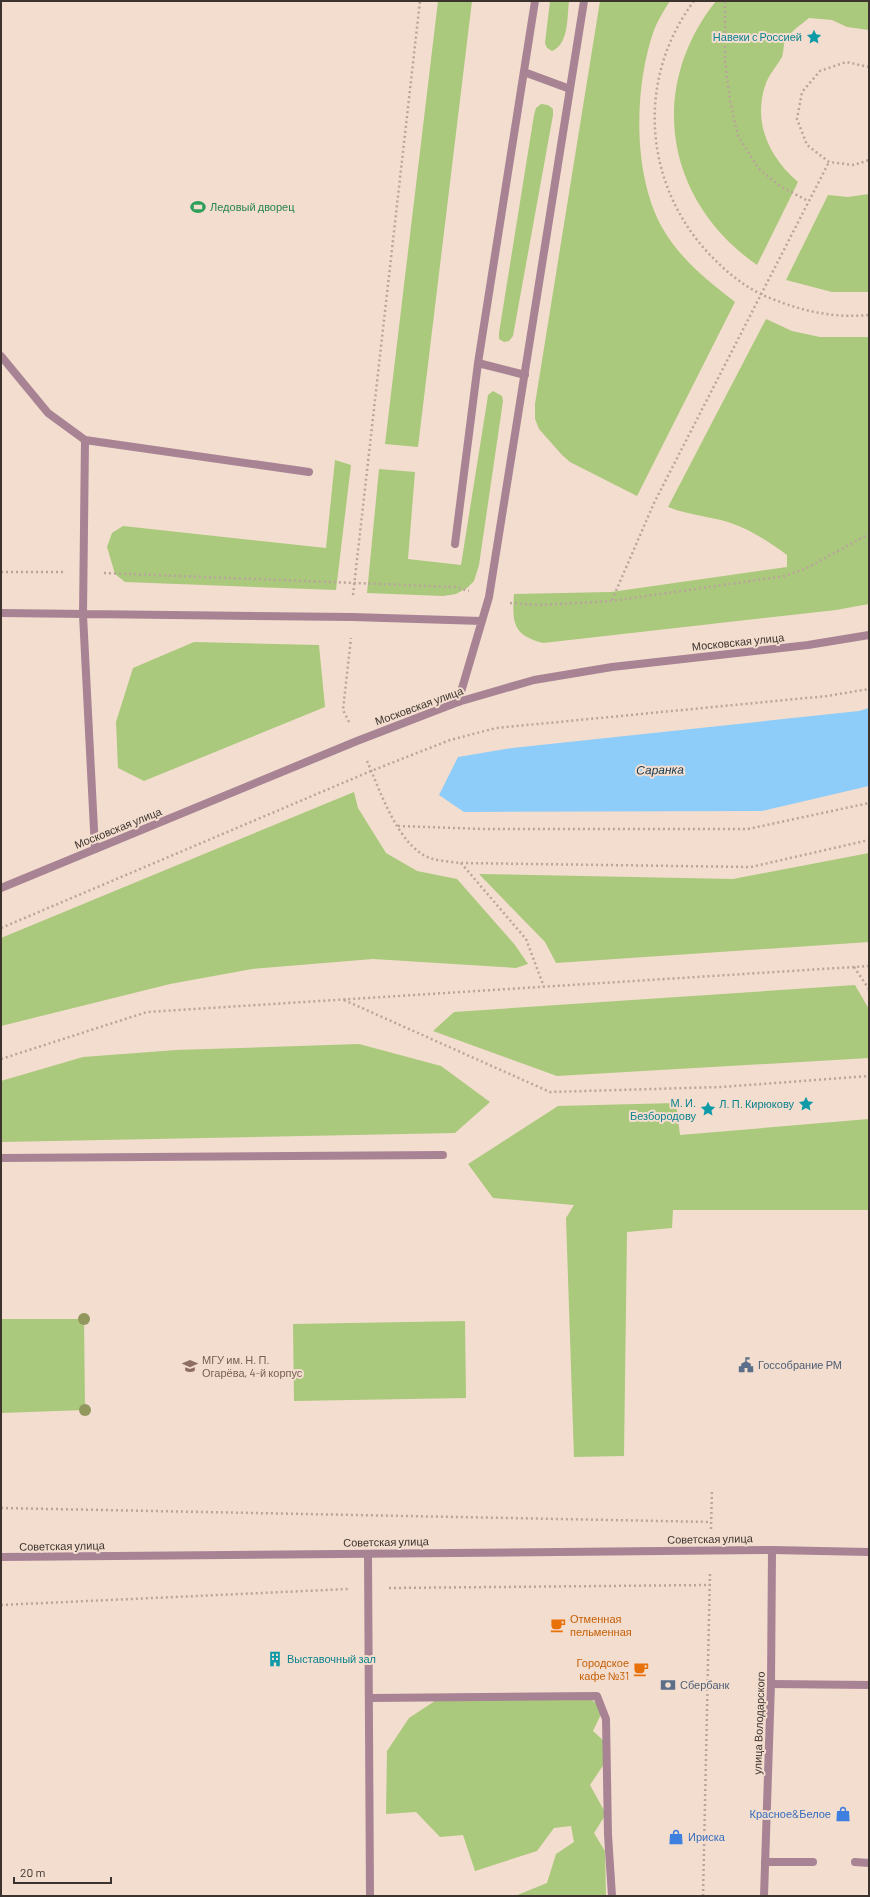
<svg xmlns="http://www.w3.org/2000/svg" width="870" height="1897" font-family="Barlow,sans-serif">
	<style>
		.green { fill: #aac97c }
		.water { fill: #8ecdf9 }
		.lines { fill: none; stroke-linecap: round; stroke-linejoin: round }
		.path { stroke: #b8a69b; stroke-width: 2.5; stroke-dasharray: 2 3; stroke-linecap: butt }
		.service { stroke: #a78394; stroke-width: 8 }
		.minor { stroke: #a78394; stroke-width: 8 }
		.tree { fill: #92975e }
		.labels { text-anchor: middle; stroke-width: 4; stroke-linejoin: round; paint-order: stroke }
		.culture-label { font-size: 11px; fill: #0d838f; stroke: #f3ddce; text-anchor: end }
		.leisure-label { font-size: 11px; fill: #27864d; stroke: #f3ddce; text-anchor: start }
		.street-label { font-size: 11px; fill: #3c332e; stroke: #f3ddce }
		.education-label { font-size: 11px; fill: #785e54; stroke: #f3ddce; text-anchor: start }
		.service-label { font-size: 11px; fill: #4e5e75; stroke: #f3ddce; text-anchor: start }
		.food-label { font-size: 11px; fill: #c56008; stroke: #f3ddce; text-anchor: start }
		.shop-label { font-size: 11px; fill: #366cbe; stroke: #f3ddce; text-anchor: end }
		.water-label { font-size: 12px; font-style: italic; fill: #163950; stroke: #f3ddce }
	</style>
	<rect width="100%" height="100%" fill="#f3ddce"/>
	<path class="green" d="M438,1H472L418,447L385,444Z
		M550,1H569C567,17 569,44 552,51L547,48L545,43Z
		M600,1H670C664,10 658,20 654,30C634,87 632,175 663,229C681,260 707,280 735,302L637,496L570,462L562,455L539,429L535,419V404Z
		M716,1H869V30L847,27L832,20L809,18C802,24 791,31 786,39C783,44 784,51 782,57C777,66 770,73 766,83C752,122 769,157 798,182L757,265C666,202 646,89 716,1Z
		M541,104L548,105L553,109V115L513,336L509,341L504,342L499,339V333L534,115L536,108Z
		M869,194V292H832L786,280L828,195L848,197Z
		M766,319L792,331L820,337H869V604L836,610L543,643C513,635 512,623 514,594L611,592L787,567V555C769,542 750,529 728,522C708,516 688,515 668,507Z
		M493,391L502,396L503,401L479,565L474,581L467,588L456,594L443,596L367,593L379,469L415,472L408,559L461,565L487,402L488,395Z
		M335,460L351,465L336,590L125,582L115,574L107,547L112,533L123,526L326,548Z
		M194,642L319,645L325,707L144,781L118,768L116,722L133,668Z
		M354,792L358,808L386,853L417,871L457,879L515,945L528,964L516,968L373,959L252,969L170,984L1,1026V938Z
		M869,853V942L556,963L545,942L479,874L733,879Z
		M855,985L869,1009V1058L557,1076L433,1031L454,1012Z
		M359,1044L441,1066L490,1102L455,1133L1,1142V1081L83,1057L176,1050Z
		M676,1103L680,1135L869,1119V1210H673L672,1228L627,1232L624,1456L574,1457L566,1218L574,1205L493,1198L468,1164L558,1106Z
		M1,1319H84L85,1410L1,1413Z
		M465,1321L466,1398L294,1401L293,1324Z
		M441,1697H587L604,1708L593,1731L606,1743V1761L590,1785L606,1814L594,1833L605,1851L606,1896H515L547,1883L556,1854L574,1842L571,1826L554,1828L537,1851L475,1871L463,1835L440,1837L416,1812L386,1814L387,1751L409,1718Z"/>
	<path class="water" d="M869,708V786L762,811L464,812L439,795L458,757L512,748L859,711Z"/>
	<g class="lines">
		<path class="path" d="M694,1C634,81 644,190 715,260C728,273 744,286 761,294C768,298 776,300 783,303C811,313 839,318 869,315
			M725,1V61L730,101L738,136L759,169L780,186L808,201
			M869,67L846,62L820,71L802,92L797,119L807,145L829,162L854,165L869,160
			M1,572H63
			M104,573L455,587L469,591
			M353,595L420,1
			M612,600L654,503L829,162
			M510,603L540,605L612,601L785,576L805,569L869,534
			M349,722L343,710L351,638
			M367,761C380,790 399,850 433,859C441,861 452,862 461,863L751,867L869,840
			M398,826L483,829H748L869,803
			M461,863L526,939L544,987
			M1,928L371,771L450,740L496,728L827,696L869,689
			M854,967L869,989
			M344,1000L550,1092L721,1087L869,1076
			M1,1059L147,1012L869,966
			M1,1508L711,1522
			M711,1529L712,1489
			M389,1588L710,1585
			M1,1605L348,1589
			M703,1896L710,1572"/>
		<path class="service" d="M524,72L570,89
			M1,356L48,413L85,440L83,615L95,849
			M478,363L525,375
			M85,440L309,472
			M455,544L478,363L535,1
			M1,613L352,617L482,621
			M458,702L489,597L584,1
			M1,1158L443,1155
			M772,1550L869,1552
			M368,1554L370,1896
			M771,1684L869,1685
			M370,1698L597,1696L606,1719L608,1835L612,1896
			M765,1862H813
			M855,1862L869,1863"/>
		<path class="minor" d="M1,888L357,741L458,702L534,680L612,667L808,645L869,635
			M1,1557L772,1550L771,1684L764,1896"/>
	</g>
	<g class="tree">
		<circle cx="84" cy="1319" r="6"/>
		<circle cx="85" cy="1410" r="6"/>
	</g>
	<defs>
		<g id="sight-bare" transform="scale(1.2)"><path d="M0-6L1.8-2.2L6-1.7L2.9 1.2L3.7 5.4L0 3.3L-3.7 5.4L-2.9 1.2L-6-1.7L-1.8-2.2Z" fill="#0f9aa8" stroke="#f3ddce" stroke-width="2.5" paint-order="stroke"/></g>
		<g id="stadium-bare" transform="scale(1.2)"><path d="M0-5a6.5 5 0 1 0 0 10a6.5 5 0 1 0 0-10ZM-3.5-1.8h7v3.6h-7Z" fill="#2e9e5b" stroke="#f3ddce" stroke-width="2.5" paint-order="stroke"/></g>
		<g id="civic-bare" transform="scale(1.2)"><path d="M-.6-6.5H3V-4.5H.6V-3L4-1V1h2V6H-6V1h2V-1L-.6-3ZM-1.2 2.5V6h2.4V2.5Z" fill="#5c6f8a" stroke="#f3ddce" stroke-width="2.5" paint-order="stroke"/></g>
		<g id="university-bare" transform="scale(1.2)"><path d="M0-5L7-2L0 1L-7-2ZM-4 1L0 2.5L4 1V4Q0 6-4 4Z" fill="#8d6e63" stroke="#f3ddce" stroke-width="2.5" paint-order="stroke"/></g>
		<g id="cafe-bare" transform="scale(1.2)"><path d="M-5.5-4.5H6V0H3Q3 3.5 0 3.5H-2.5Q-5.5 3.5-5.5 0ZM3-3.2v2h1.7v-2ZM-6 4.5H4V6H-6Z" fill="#e8710a" stroke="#f3ddce" stroke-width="2.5" paint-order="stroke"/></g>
		<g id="building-bare" transform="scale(1.2)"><path d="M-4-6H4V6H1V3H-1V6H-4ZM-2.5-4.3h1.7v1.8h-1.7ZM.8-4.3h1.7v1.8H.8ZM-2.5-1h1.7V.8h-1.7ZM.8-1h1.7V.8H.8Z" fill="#0f9aa8" stroke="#f3ddce" stroke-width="2.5" paint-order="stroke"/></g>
		<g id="bank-bare" transform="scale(1.2)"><path d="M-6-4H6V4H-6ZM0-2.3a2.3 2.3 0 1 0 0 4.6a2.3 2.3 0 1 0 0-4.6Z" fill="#5c6f8a" stroke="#f3ddce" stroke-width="2.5" paint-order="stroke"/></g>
		<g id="shop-bare" transform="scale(1.2)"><path d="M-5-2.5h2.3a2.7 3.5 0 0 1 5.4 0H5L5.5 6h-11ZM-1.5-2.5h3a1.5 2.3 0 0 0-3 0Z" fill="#3f7fe0" stroke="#f3ddce" stroke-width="2.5" paint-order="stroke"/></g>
	</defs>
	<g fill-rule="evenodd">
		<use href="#sight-bare" x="814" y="37"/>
		<use href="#stadium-bare" x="198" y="207"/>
		<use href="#sight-bare" x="806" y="1104"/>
		<use href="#sight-bare" x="708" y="1109"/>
		<use href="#civic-bare" x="746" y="1365"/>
		<use href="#university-bare" x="190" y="1366"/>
		<use href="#cafe-bare" x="558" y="1625"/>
		<use href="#building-bare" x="275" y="1659"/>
		<use href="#cafe-bare" x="641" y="1669"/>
		<use href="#bank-bare" x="668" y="1685"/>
		<use href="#shop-bare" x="843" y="1814"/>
		<use href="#shop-bare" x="676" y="1837"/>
	</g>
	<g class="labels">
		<g class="culture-label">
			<text x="802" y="41">Навеки с Россией</text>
			<text x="696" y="1107">М. И.<tspan x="696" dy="13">Безбородову</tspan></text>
			<text x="794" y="1108">Л. П. Кирюкову</text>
			<text x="287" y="1663" text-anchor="start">Выставочный зал</text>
		</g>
		<g class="leisure-label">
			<text x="210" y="211">Ледовый дворец</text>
		</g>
		<g class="street-label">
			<text transform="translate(738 642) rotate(-6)" y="4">Московская улица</text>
			<text transform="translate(419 706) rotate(-20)" y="4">Московская улица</text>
			<text transform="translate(118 828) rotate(-22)" y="4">Московская улица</text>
			<text transform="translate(710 1539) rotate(-1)" y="4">Советская улица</text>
			<text transform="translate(386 1542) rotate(-1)" y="4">Советская улица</text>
			<text transform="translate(62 1546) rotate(-1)" y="4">Советская улица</text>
			<text transform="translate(759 1723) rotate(-88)" y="4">улица Володарского</text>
		</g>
		<g class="education-label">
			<text x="202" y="1364">МГУ им. Н. П.<tspan x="202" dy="13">Огарёва, 4-й корпус</tspan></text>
		</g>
		<g class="service-label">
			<text x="758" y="1369">Госсобрание РМ</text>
			<text x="680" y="1689">Сбербанк</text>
		</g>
		<g class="food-label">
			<text x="570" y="1623">Отменная<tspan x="570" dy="13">пельменная</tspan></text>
			<text x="629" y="1667" text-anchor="end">Городское<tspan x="629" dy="13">кафе №31</tspan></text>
		</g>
		<g class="shop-label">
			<text x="831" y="1818">Красное&amp;Белое</text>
			<text x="688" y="1841" text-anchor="start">Ириска</text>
		</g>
		<g class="water-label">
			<text transform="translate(660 770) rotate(-1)" y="4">Саранка</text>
		</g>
	</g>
	<rect width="870" height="1897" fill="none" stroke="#3c332e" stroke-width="4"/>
	<path d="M14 1877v6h97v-6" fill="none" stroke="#3c332e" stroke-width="2"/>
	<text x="20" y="1877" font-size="12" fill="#3c332e" stroke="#f3ddce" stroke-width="3" paint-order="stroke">20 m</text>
</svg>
